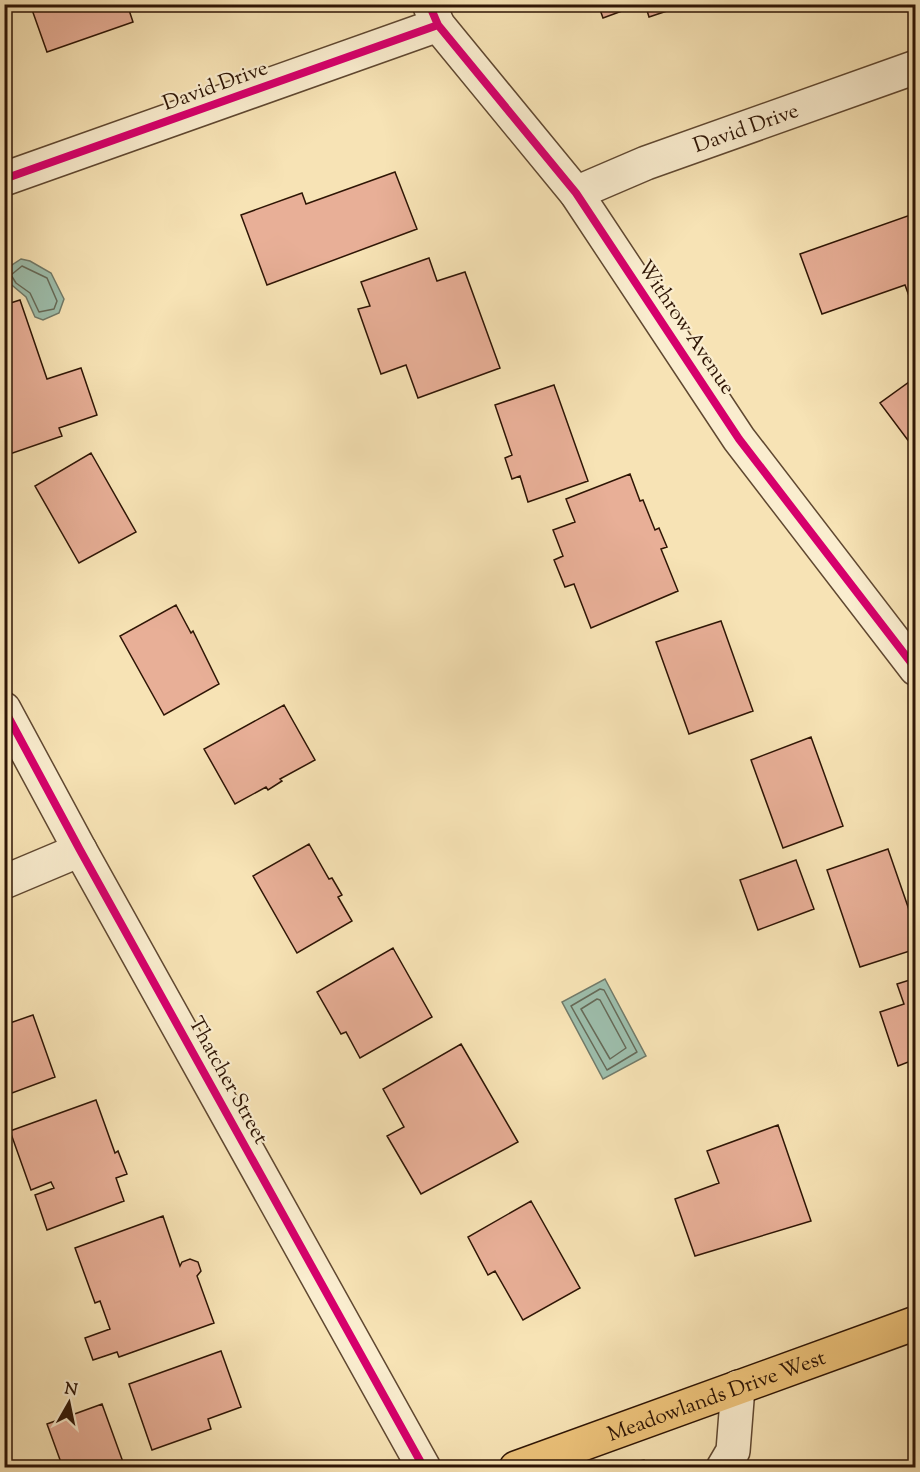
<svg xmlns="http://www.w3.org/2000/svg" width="920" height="1472" font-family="'Sorts Mill Goudy',serif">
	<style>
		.green { fill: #bcc48e; stroke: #756c4a; stroke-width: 1.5 }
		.water { fill: #9dbeac; stroke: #717a69; stroke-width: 1.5 }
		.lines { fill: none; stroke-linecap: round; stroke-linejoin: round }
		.shore { stroke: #666a58; stroke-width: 1.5 }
		.building { fill: #e8af97; stroke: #2e1505; stroke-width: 1.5 }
		.minor-casing { stroke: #604831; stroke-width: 36 }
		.major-casing { stroke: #2e1505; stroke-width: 36 }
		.minor { stroke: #faedcf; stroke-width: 33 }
		.major { stroke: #ecc27a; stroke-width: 33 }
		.cycleway-casing { stroke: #faedcf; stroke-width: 11 }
		.cycleway { stroke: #d6006c; stroke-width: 8 }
		.labels { text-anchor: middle; stroke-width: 4.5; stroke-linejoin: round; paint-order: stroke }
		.street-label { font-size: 21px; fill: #2e1505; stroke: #faedcf }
	</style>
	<rect width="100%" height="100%" fill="#f7e3b5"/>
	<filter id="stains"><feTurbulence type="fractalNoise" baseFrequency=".00333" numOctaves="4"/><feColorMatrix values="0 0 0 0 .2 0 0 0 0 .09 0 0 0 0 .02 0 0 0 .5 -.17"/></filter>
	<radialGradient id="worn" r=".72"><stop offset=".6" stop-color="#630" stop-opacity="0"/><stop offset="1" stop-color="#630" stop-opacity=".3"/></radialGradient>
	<path class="green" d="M644,1460L646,1467L658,1465L661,1467H614Z"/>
	<path class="water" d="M21,259L30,261L51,273L64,299L59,313L43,320L35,317L26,297L7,281L9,267Z
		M605,979L646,1056L603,1079L562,1002Z"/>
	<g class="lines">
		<path class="shore" d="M22,266L47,278L57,301L54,309L39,312L30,293L16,283L11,275Z
			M600,989L604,990L637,1052L607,1070L571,1006Z
			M597,999L600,1000L626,1048L610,1059L581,1009Z"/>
	</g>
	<path class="building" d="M30,4H127L133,22L47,52Z
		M598,4H641L603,18Z
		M645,4H671L673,9L649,17Z
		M395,172L417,229L267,285L241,215L302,193L306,204Z
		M916,213V315L905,285L822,314L800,254Z
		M429,258L437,281L465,272L500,368L418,398L406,365L381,374L358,309L370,306L361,282Z
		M20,300L47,379L81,368L97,415L59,428L62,436L4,456V305Z
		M916,377V451L880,403Z
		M554,385L588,481L528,502L520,476L512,479L505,458L512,455L495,405Z
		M91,453L136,532L79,563L35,486Z
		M630,474L640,501L643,500L655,530L659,528L667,547L661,549L678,591L591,628L574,584L565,587L554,560L563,556L553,530L575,522L566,499Z
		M176,605L191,633L193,631L219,684L164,715L120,636Z
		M721,621L753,711L689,734L656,642Z
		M284,705L315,760L280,779L282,781L268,790L266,787L235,804L204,749Z
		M811,737L843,826L783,848L751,760Z
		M309,844L329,879L332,878L342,895L338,897L352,921L297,953L253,876Z
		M888,849L916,930V949L860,967L827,870Z
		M796,860L814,909L758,930L740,880Z
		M393,948L432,1017L360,1058L346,1032L341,1034L317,992Z
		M916,978V1059L898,1066L880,1012L904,1004L897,984Z
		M33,1015L55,1077L4,1096V1025Z
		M461,1044L518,1142L421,1194L387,1136L404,1127L383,1089Z
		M96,1100L115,1153L118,1151L127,1174L116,1178L124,1201L47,1230L35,1195L54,1188L51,1182L31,1190L10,1131Z
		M778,1125L811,1221L695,1256L675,1199L719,1183L707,1151Z
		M531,1201L580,1288L523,1320L495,1271L488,1275L468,1237Z
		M163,1216L180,1266L182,1262L190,1259L198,1262L201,1271L197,1276L214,1323L119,1357L117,1352L93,1360L85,1338L110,1329L100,1301L95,1303L75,1248Z
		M221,1351L241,1407L208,1419L211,1429L152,1450L129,1384Z
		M102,1404L123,1462L107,1468H63L47,1424Z"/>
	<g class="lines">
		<g class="minor-casing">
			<g id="minor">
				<path d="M429,4L438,25L576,193L739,439L916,669"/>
				<path d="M4,179L438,25"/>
				<path id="s1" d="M576,193L646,163L916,67"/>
				<path d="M4,709L80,850L424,1468"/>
				<path d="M4,882L80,850"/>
				<path d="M723,1468L733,1451L738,1387"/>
			</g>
		</g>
		<g class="major-casing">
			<g id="major">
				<path id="s2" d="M516,1468L916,1323"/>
			</g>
		</g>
		<use href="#minor" class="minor"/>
		<use href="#major" class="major"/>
		<g class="cycleway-casing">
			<path id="cycleway" d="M429,4L438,25L576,193L739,439L916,669
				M4,179L438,25
				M4,709L80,850L424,1468"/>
		</g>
		<use href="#cycleway" class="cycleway"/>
	</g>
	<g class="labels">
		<g class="street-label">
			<text transform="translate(215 85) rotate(-20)" y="7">David Drive</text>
			<text dy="7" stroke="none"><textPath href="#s1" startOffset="182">David Drive</textPath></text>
			<text transform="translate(687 327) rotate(56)" y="7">Withrow Avenue</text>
			<text transform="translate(229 1080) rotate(61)" y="7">Thatcher Street</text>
			<text dy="7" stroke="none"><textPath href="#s2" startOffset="213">Meadowlands Drive West</textPath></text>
		</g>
	</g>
	<rect width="920" height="1472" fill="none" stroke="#f7e3b5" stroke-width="24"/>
	<rect x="6" y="6" width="908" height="1460" fill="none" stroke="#2e1505" stroke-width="3"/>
	<rect x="12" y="12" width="896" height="1448" fill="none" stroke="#2e1505" stroke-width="1.5"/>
	<g transform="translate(69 1403) rotate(9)" stroke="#faedcf" stroke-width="4.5" paint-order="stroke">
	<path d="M0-4.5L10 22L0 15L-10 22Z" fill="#2e1505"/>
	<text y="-9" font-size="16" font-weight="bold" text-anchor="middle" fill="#2e1505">N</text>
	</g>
	<rect width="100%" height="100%" filter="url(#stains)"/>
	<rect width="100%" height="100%" fill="url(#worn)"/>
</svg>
